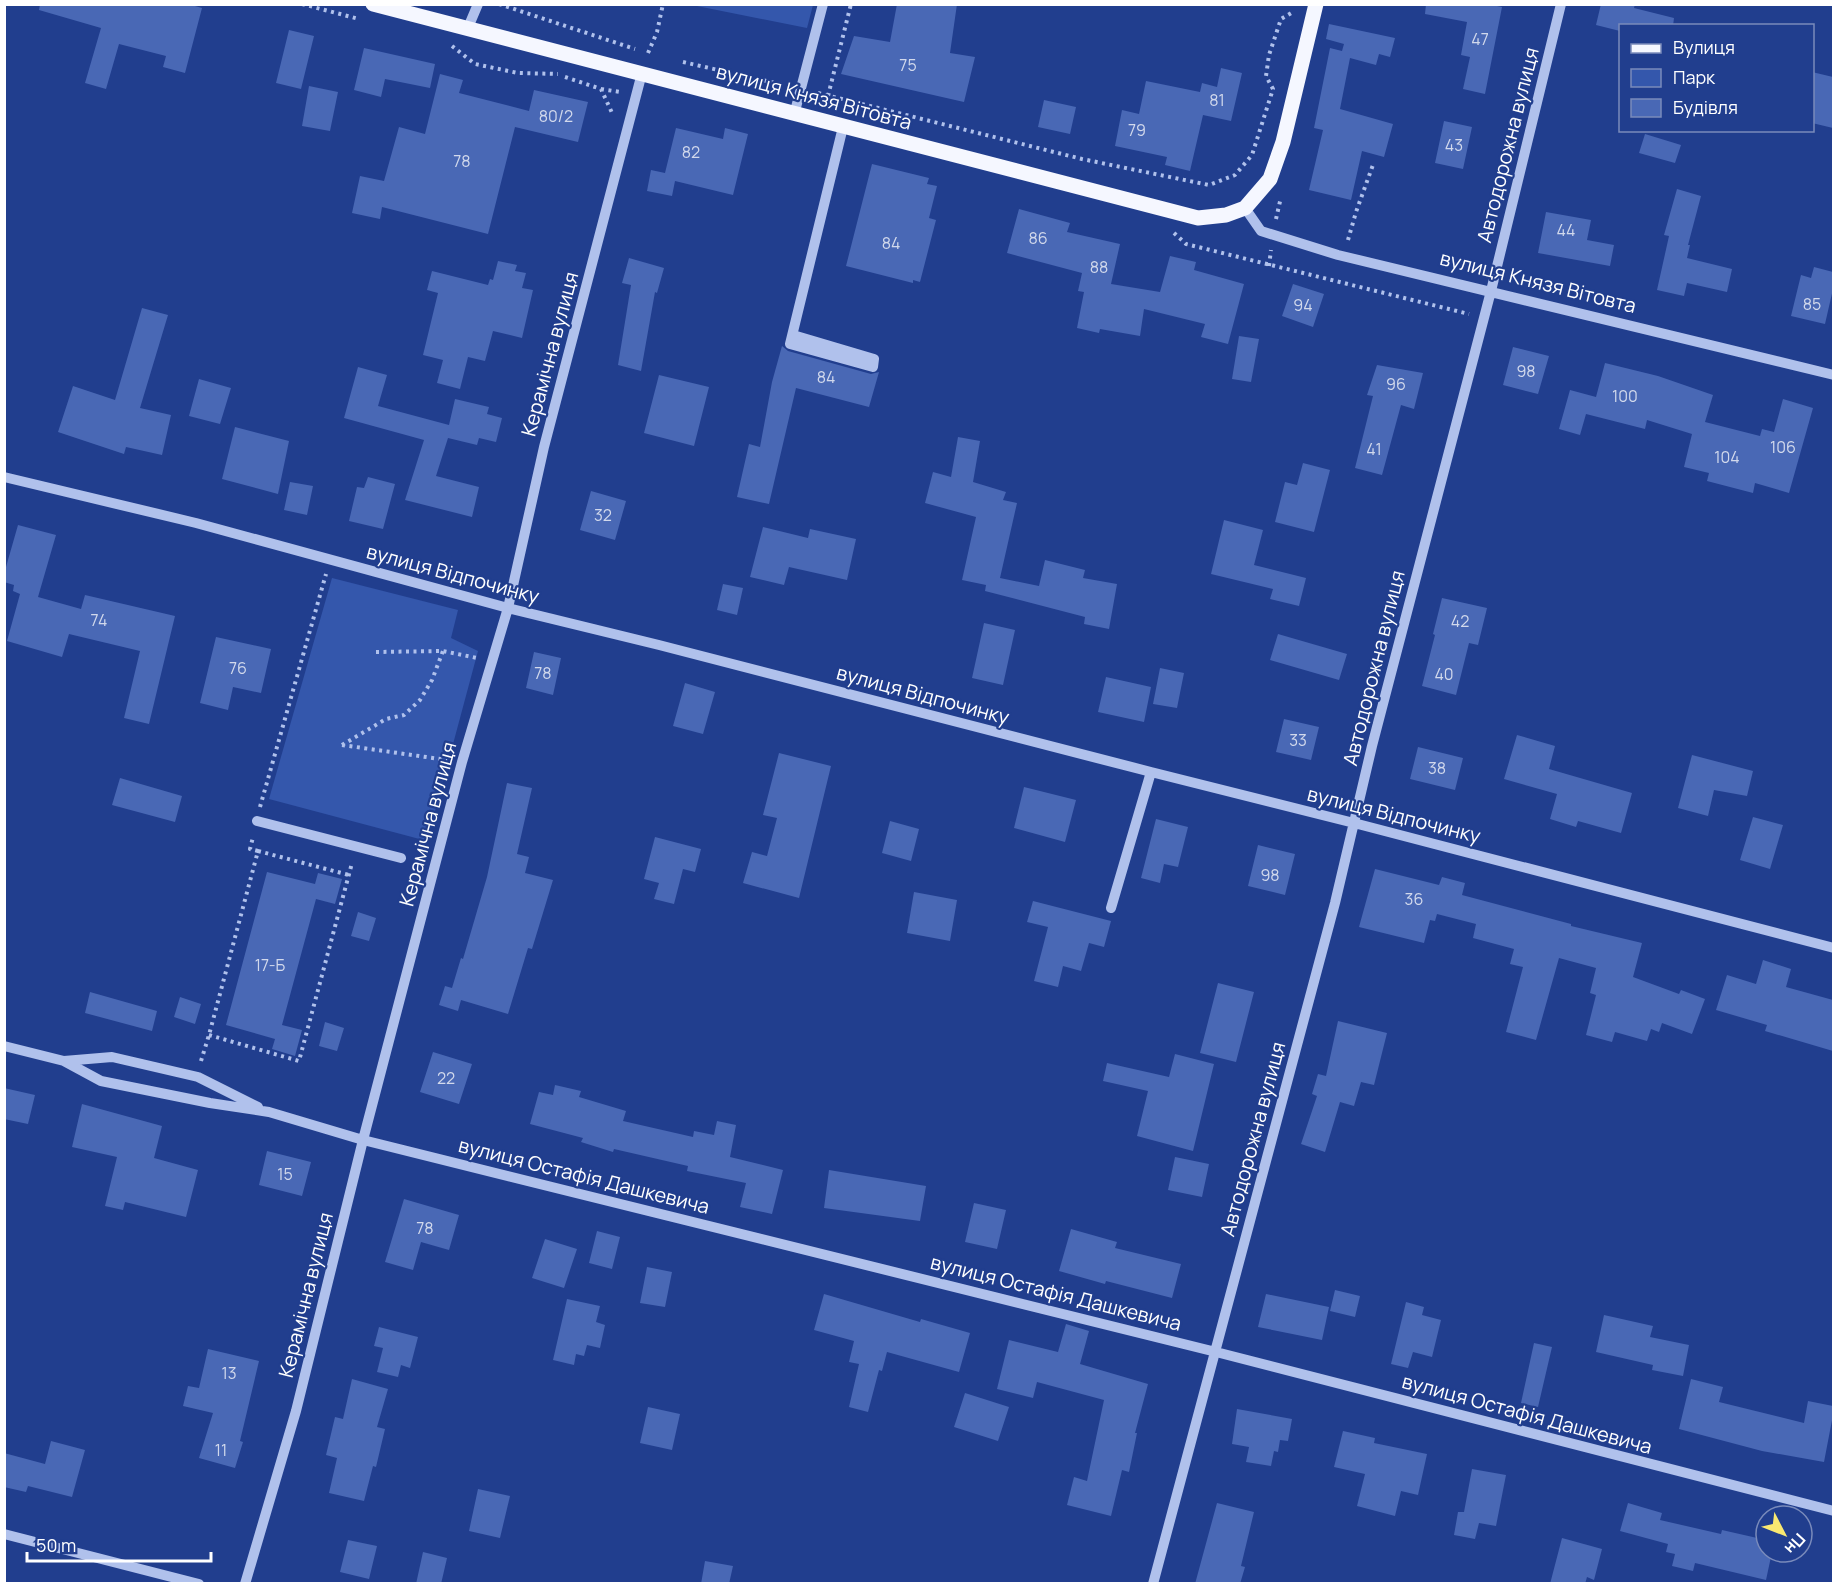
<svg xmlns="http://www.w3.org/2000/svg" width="1838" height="1588" font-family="Manrope,sans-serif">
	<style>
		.green { fill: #3457ac }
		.building { fill: #4968b5 }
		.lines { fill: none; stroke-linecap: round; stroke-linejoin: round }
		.path { stroke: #b0c1ec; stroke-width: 4; stroke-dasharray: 3 4.5; stroke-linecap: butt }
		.minor { stroke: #b0c1ec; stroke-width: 10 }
		.major { stroke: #f5f7ff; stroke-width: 15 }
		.labels { text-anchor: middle; stroke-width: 4.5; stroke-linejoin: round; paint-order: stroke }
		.number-label { font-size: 16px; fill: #d2d9ec }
		.street-label { font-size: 20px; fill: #fff; stroke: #213e8e }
	</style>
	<rect width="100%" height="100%" fill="#213e8e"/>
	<path class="green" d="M692,5H813L807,28Z
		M332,578L458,610L451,638L478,651L427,841L269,799Z"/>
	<path class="building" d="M40,4H188L202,8L185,73L163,67L166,56L119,44L106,89L85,83L101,28L39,10Z
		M897,4H957L950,53L975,57L964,102L841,74L854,36L890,42Z
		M1426,4H1487L1502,7L1485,94L1463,89L1470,57L1461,55L1467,22L1425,14Z
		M1601,4H1635L1634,8L1674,18L1673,26H1620V31L1596,25Z
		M1329,24L1395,38L1390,57L1379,54L1376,65L1350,58L1340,109L1393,124L1384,157L1362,151L1351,200L1309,190L1323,130L1314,128L1330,48L1342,51L1344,44L1326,39Z
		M289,30L314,36L301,89L276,83Z
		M364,48L435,64L430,88L385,79L381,97L354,90Z
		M1221,68L1242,73L1231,121L1203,115L1190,171L1165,165L1167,157L1115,146L1122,110L1139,114L1146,81L1200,92L1202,83L1217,87Z
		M1812,72L1833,77V128L1812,123Z
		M440,74L463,80L459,93L529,111L534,90L588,102L578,142L515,127L488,234L382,207L380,219L352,213L360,176L384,181L399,127L425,134Z
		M309,86L338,92L330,131L302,126Z
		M1044,100L1076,107L1070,134L1038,127Z
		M1444,121L1472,127L1463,169L1435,163Z
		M676,128L723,139L725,128L748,134L733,195L675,181L672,196L647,191L651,170L665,173Z
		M1645,134L1681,145L1675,163L1639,153Z
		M872,164L929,178L927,184L937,186L929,218L936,220L920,282L913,280V283L846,266Z
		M1677,189L1701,196L1688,245H1690L1687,258L1732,269L1727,292L1687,283L1684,296L1657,290L1669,236L1664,235Z
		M1019,209L1070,223L1067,232L1120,244L1111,284L1160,292L1170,256L1196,262L1194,270L1244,284L1228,344L1201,337L1205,324L1144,309L1140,336L1100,329L1099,333L1077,328L1084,292L1078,291L1082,273L1007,253Z
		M1546,212L1591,220L1587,240L1614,245L1610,266L1538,253Z
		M629,258L664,268L657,293L655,292L641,371L618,365L631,285L622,283Z
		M498,261L517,265L515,271L526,273L522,288L533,290L522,338L493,331L485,361L468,357L460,389L437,383L443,360L423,355L438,293L427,290L432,271L488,285L490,279L493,280Z
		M1814,267L1833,272V289L1825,324L1791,316L1801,275L1811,278Z
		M1293,284L1324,294L1313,327L1282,316Z
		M142,308L168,315L140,408L171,415L162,455L126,447L124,454L58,432L73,386L115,400Z
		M1239,336L1259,339L1251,382L1232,379Z
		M782,346L788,351L871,374L879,372L869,407L796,388L769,504L737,497L749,444L760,447L772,382Z
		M1513,347L1549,356L1538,394L1503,385Z
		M1605,363L1658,376L1713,395L1705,422L1760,436L1762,429L1774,432L1783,399L1813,408L1789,493L1755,483L1753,493L1707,481L1709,473L1684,467L1692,434L1647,420L1645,429L1586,414L1580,435L1559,429L1570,390L1596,397Z
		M1377,365L1423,373L1414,409L1401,405L1382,475L1355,468L1373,396L1367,395Z
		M358,367L387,375L378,406L449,425L455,399L489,407L487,414L502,418L496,442L479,438L477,445L448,438L436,476L479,487L472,517L405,500L424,440L344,418Z
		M659,375L709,387L694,446L644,433Z
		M199,379L231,388L220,424L189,416Z
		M235,427L289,441L278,494L222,479Z
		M958,437L980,441L973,482L1006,492L1003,500L1017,503L1000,578L1039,586L1045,560L1085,570L1083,578L1117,584L1109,629L1084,624L1085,617L985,591L986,585L962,580L976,517L925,503L933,472L951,477Z
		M1303,463L1330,470L1314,532L1275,522L1285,482L1297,485Z
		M368,477L395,484L383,529L349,521L357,487L364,488Z
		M290,482L313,486L307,515L284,510Z
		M591,491L626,501L615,540L580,530Z
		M1224,520L1263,530L1254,565L1306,578L1299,606L1270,599L1273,589L1211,574Z
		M18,525L56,535L38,597L81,609L85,595L175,616L149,724L124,718L140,651L69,634L62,657L7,641L20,594L13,591L14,585L4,582V574Z
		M763,527L808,538L810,529L856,539L847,580L789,567L784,585L750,577Z
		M723,584L743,588L737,615L717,610Z
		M1442,598L1487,608L1478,645L1469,643L1456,695L1422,686L1435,635L1433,634Z
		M984,623L1015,630L1003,685L972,678Z
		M1278,634L1347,654L1339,680L1270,660Z
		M216,637L271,649L261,693L233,687L228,710L200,703Z
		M534,652L561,658L553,695L526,688Z
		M1160,668L1184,673L1177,708L1153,704Z
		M1106,677L1151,687L1144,722L1098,712Z
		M685,683L715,692L703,734L673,726Z
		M1284,719L1319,727L1311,760L1276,752Z
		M1517,735L1555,746L1549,769L1632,793L1621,833L1578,821L1576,827L1550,819L1557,794L1504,779Z
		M1418,747L1463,758L1455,790L1410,779Z
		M779,753L831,766L799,898L743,883L752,852L767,856L777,818L763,815Z
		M1692,755L1753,771L1747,796L1714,790L1708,816L1678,808Z
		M120,778L182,796L175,822L112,805Z
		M507,783L532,788L517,854L529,857L525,873L553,880L532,949L528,948L508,1014L461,1000L458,1011L439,1005L445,986L452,988L461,958L463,959L487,877Z
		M1024,787L1076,800L1065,842L1014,828Z
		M1753,817L1783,825L1770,869L1740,860Z
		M1156,819L1188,827L1178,867L1164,864L1160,883L1141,878Z
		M890,821L919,829L911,861L882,853Z
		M655,837L701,849L695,872L683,869L674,904L654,899L659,883L644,879Z
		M1258,845L1295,854L1285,895L1248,886Z
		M1375,869L1439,885L1442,877L1465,883L1462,895L1571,924V926L1642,943L1633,977L1679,994L1681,990L1705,999L1692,1034L1662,1023L1659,1032L1651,1029L1647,1041L1615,1032L1612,1042L1586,1035L1596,995L1590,993L1596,968L1559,958L1536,1040L1506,1032L1523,967L1510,964L1514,949L1473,938L1476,924L1437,914L1435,921L1430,920L1424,943L1359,927Z
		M267,872L315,884L318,873L342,879L335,904L316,899L282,1025L302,1030L295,1056L272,1049L275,1039L226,1025Z
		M914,892L957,900L950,941L907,933Z
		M1033,901L1111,921L1104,947L1089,943L1081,971L1063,966L1058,987L1034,981L1048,927L1027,922Z
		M358,912L376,918L369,941L351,936Z
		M1763,960L1791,969L1786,987L1833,1000V1051L1765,1031L1767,1025L1716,1010L1727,975L1756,984Z
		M1218,983L1254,992L1236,1062L1200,1053Z
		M90,992L157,1011L152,1031L85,1013Z
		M180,997L201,1004L195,1024L174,1017Z
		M1338,1021L1387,1033L1374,1085L1361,1082L1354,1106L1340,1102L1325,1152L1301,1144L1317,1096L1312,1094L1318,1074L1326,1076Z
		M325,1022L344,1028L337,1051L319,1046Z
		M433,1052L472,1064L459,1104L420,1092Z
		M1175,1054L1214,1064L1193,1151L1137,1136L1148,1091L1103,1081L1107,1063L1169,1077Z
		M555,1085L581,1091L579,1097L626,1111L623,1121L693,1137L694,1131L714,1135L717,1121L736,1125L730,1157L783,1170L772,1214L740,1207L746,1183L687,1171L688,1166L614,1149L613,1152L581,1142L583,1138L530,1124L539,1092L553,1095Z
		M4,1088L35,1095L28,1124L4,1119Z
		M82,1104L162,1126L154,1158L198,1170L186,1217L125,1202L123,1210L105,1206L117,1157L72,1147Z
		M267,1151L311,1162L302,1196L259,1185Z
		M1175,1157L1209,1164L1202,1197L1168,1190Z
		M829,1170L926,1186L920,1221L824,1208Z
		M404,1199L459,1215L449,1250L421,1242L413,1270L385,1262Z
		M974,1203L1006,1210L997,1249L965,1242Z
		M1071,1229L1117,1242L1115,1248L1181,1264L1172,1298L1106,1281L1105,1284L1059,1271Z
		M597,1231L620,1237L612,1269L589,1263Z
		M545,1239L577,1249L564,1288L532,1278Z
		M647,1267L672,1272L665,1307L640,1303Z
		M1335,1290L1360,1296L1355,1317L1330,1311Z
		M824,1294L920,1322L921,1319L970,1333L959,1372L887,1352L882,1371L879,1370L868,1412L849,1407L859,1364L849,1362L854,1341L814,1330Z
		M1266,1294L1329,1307L1322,1340L1258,1327Z
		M567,1299L600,1306L596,1322L605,1325L600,1348L587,1345L584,1356L576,1354L574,1365L553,1360Z
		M1406,1302L1424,1307L1422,1315L1441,1320L1432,1357L1413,1352L1408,1368L1391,1364Z
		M1604,1315L1653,1326L1650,1337L1689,1345L1683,1376L1652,1370L1653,1365L1596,1352Z
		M1066,1324L1089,1331L1080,1364L1148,1384L1135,1433H1137L1129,1472L1122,1470L1111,1516L1067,1505L1074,1477L1087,1481L1104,1400L1037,1382L1033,1398L997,1389L1009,1340L1058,1352Z
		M379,1327L418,1337L410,1368L401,1365L398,1377L377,1372L383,1348L374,1346Z
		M1534,1343L1552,1347L1538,1407L1521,1403Z
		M208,1349L259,1361L240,1441L243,1442L235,1468L199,1458L213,1413L183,1406L188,1386L199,1388Z
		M352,1379L388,1389L377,1427L385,1429L376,1467L373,1466L364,1501L329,1493L337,1458L326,1455L335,1417L343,1419Z
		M1691,1379L1723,1387L1719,1402L1804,1423L1808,1401L1833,1406V1415L1824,1462L1762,1451L1679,1429Z
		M965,1393L1009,1407L998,1441L954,1427Z
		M648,1407L680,1414L672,1450L640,1443Z
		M1237,1409L1292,1419L1288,1441L1280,1440L1278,1452L1274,1451L1271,1466L1246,1462L1249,1447L1232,1444Z
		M1343,1431L1375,1438L1374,1443L1427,1454L1418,1495L1401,1491L1395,1516L1357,1506L1365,1474L1334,1467Z
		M51,1441L85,1450L72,1497L28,1486L26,1492L4,1487V1453L45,1464Z
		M1472,1469L1506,1475L1496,1526L1479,1523L1475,1539L1454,1535L1458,1512H1464Z
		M478,1489L510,1496L500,1538L469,1531Z
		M1217,1503L1254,1512L1241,1566L1245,1567L1240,1584H1195Z
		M1628,1503L1662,1513L1660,1520L1721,1534L1722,1530L1766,1540V1552H1772L1766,1580L1695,1563L1693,1571L1672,1566L1675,1554L1666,1552L1668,1544L1620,1531Z
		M1562,1538L1602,1549L1594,1580L1587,1577L1585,1584H1550Z
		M348,1540L377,1546L369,1579L340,1572Z
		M423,1552L447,1558L441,1584H416Z
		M705,1561L733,1566L729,1584H701Z"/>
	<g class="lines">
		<path class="path" d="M302,4L359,19
			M499,4L635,49
			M452,46L475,64L518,73L558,74
			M648,53L657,32L663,4
			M683,62L784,85
			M565,77L601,89L613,115
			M601,89L620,92
			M818,93L1082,159L1209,185L1235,175L1252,155L1273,89L1266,76L1269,55L1281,19L1293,12
			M828,96L851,4
			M1276,219L1281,197
			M1174,233L1186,244L1469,314
			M1348,240L1356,212L1374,162
			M1269,266L1271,250
			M376,652L443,651L477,658
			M342,745L386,719L404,715L420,700L432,680L443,651
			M342,745L447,760
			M260,807L326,574
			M258,851L349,875
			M209,1035L299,1061L352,863
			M201,1061L209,1035L258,851L250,849L253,837"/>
		<path class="minor" d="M467,30L478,4
			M794,115L823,4
			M1245,208L1261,231L1338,255L1834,375
			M793,335L874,359L873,367L790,344L843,127
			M4,477L196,523L508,608L659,645L1151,772L1354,823L1834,948
			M257,821L401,858
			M1111,908L1151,772
			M4,1046L64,1061L101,1081L210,1103L269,1112L363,1140L1216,1352L1834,1511
			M64,1061L112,1057L198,1077L258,1107
			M4,1534L199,1584
			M245,1584L296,1411L363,1140L462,762L508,608L544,447L642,73
			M1153,1584L1335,903L1372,746L1491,291L1561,4"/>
		<path class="major" d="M373,4L1198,218L1226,215L1245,208L1270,179L1283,142L1316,4"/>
	</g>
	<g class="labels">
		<g class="number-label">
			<text x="1480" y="45">47</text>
			<text x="908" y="71">75</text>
			<text x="1217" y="106">81</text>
			<text x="556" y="122">80/2</text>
			<text x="1137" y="136">79</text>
			<text x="1454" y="151">43</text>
			<text x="691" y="158">82</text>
			<text x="462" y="167">78</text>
			<text x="1566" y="236">44</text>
			<text x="1038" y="244">86</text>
			<text x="891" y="249">84</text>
			<text x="1099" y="273">88</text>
			<text x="1812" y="310">85</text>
			<text x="1303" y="311">94</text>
			<text x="1526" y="377">98</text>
			<text x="826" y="383">84</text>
			<text x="1396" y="390">96</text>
			<text x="1625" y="402">100</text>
			<text x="1783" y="453">106</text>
			<text x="1374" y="455">41</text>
			<text x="1727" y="463">104</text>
			<text x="603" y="521">32</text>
			<text x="99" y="626">74</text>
			<text x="1460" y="627">42</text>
			<text x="238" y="674">76</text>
			<text x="543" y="679">78</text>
			<text x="1444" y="680">40</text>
			<text x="1298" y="746">33</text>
			<text x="1437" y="774">38</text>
			<text x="1270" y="881">98</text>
			<text x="1414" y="905">36</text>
			<text x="270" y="971">17-Б</text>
			<text x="446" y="1084">22</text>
			<text x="285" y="1180">15</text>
			<text x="425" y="1234">78</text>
			<text x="229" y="1379">13</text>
			<text x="221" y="1456">11</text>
		</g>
		<g class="street-label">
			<text transform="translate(814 97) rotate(15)" y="7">вулиця Князя Вітовта</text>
			<text transform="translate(1508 145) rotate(-76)" y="7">Автодорожна вулиця</text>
			<text transform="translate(1538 282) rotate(14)" y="7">вулиця Князя Вітовта</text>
			<text transform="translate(550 354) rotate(-75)" y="7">Керамічна вулиця</text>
			<text transform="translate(453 574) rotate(15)" y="7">вулиця Відпочинку</text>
			<text transform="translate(1374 668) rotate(-76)" y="7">Автодорожна вулиця</text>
			<text transform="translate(923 695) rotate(15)" y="7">вулиця Відпочинку</text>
			<text transform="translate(1394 815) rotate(14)" y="7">вулиця Відпочинку</text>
			<text transform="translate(428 824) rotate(-75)" y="7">Керамічна вулиця</text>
			<text transform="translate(1253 1139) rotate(-75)" y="7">Автодорожна вулиця</text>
			<text transform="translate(584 1176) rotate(14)" y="7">вулиця Остафія Дашкевича</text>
			<text transform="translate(1056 1293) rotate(14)" y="7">вулиця Остафія Дашкевича</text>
			<text transform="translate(306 1295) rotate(-76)" y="7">Керамічна вулиця</text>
			<text transform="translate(1527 1414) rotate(15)" y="7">вулиця Остафія Дашкевича</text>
		</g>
	</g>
	<rect width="1838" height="1588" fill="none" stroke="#ffffff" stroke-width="12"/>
	<rect x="1619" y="24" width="195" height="108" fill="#213e8e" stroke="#7a8bbb" stroke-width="1.5"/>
	<rect x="1631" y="44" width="30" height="9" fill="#f5f7ff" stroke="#7a8bbb" stroke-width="1.5"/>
	<text x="1673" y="54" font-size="18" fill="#ffffff">Вулиця</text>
	<rect x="1631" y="69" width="30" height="18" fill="#3457ac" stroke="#7a8bbb" stroke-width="1.5"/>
	<text x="1673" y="84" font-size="18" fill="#ffffff">Парк</text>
	<rect x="1631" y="99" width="30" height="18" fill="#4968b5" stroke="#7a8bbb" stroke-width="1.5"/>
	<text x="1673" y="114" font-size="18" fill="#ffffff">Будівля</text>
	<g transform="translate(1784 1534) rotate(132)"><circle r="28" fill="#213e8e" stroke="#7a8bbb" stroke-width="1.5"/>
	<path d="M0-4.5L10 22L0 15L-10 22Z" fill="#f9e871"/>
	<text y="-9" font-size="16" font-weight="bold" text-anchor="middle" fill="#ffffff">Пн</text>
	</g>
	<path d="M27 1552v9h184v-9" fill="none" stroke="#ffffff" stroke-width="3"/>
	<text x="36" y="1552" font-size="18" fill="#ffffff" stroke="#213e8e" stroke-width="4.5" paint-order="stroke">50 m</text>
</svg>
